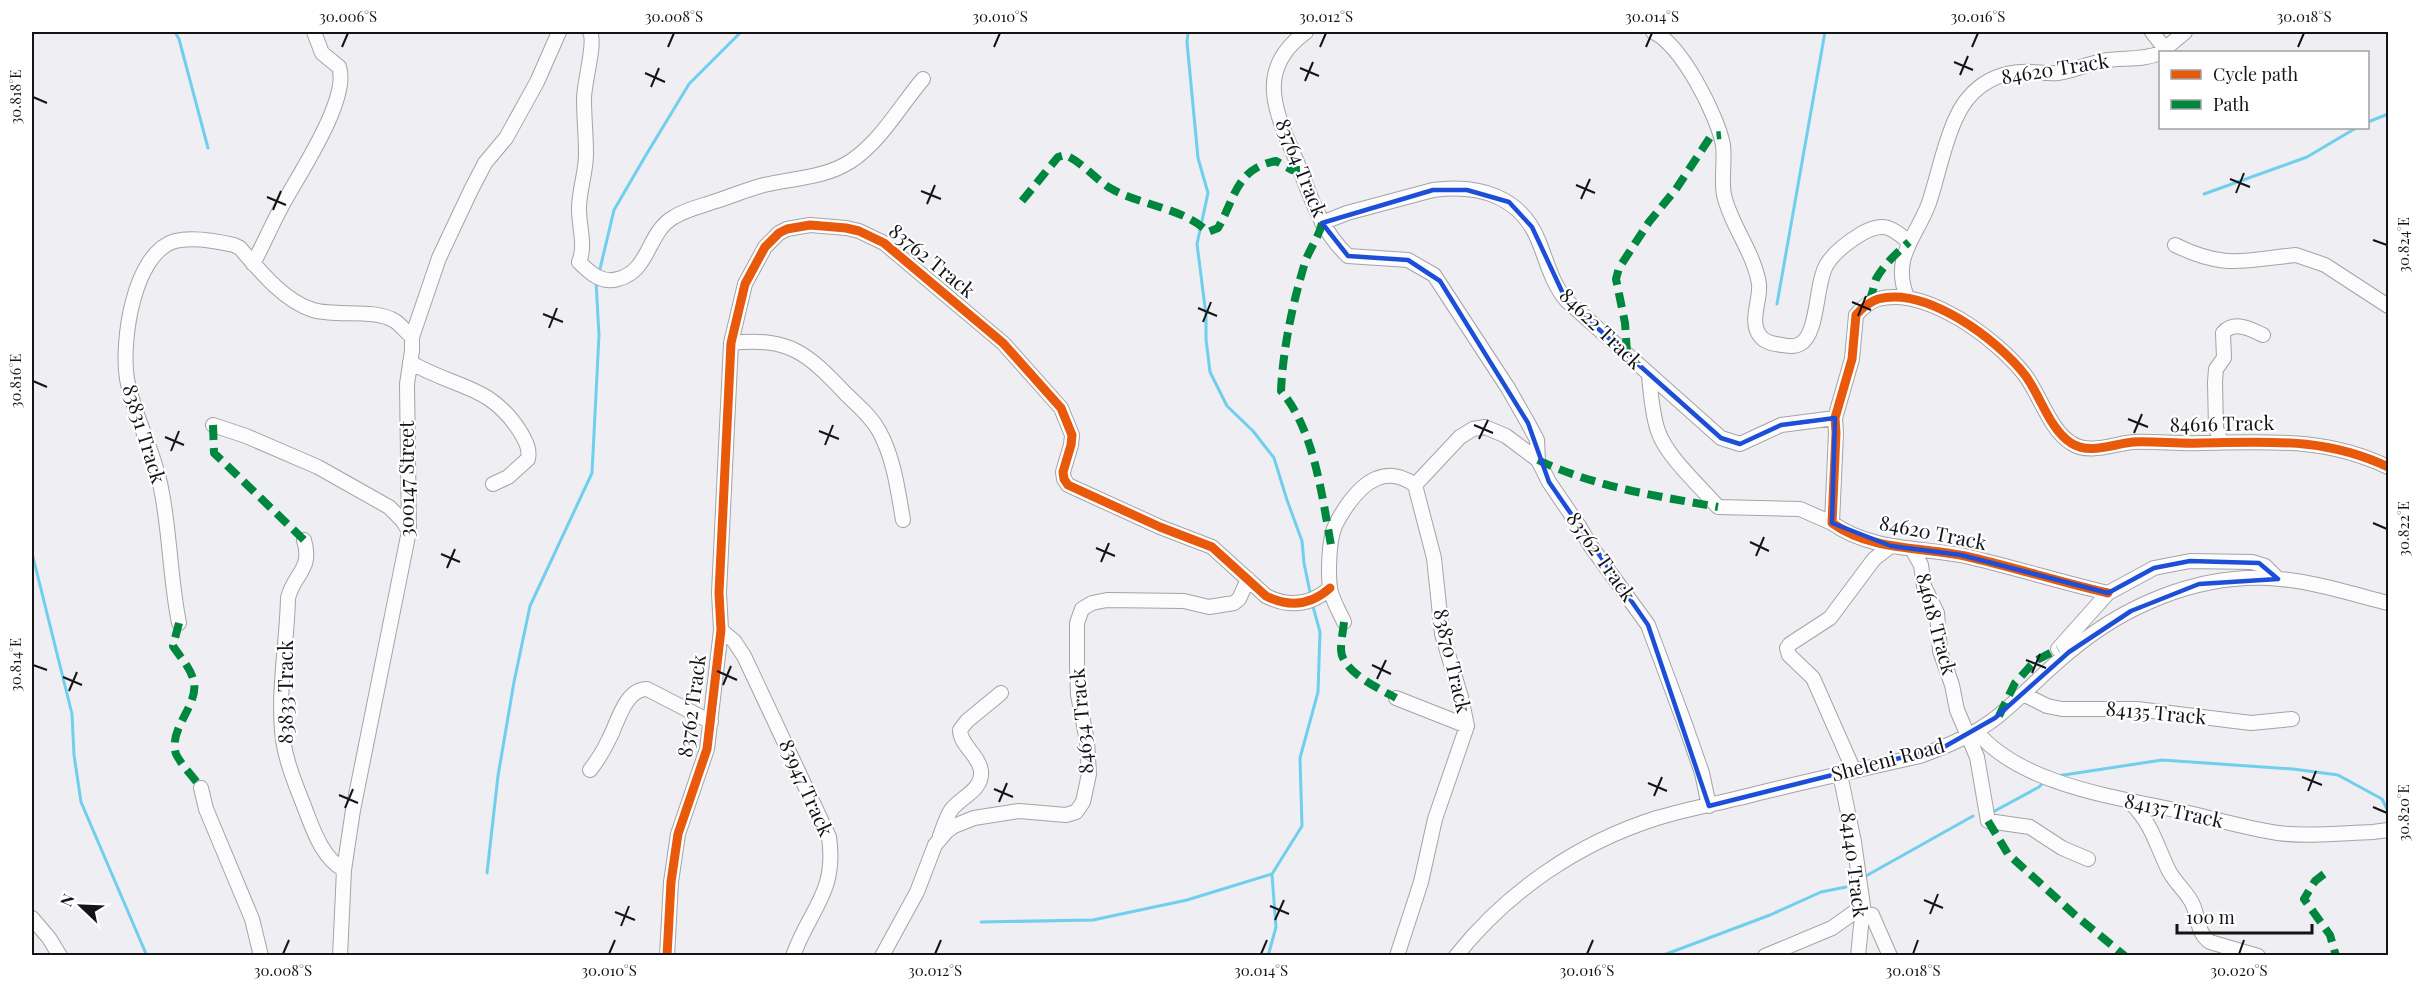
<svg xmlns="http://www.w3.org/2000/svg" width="2420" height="987" font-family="'Playfair Display',serif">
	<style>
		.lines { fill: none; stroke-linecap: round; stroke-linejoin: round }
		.stream { stroke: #6fcfec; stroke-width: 3 }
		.minor-casing { stroke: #a4a4a8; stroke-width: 16 }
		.minor { stroke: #fcfcfd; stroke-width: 14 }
		.quiet { stroke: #00873e; stroke-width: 8; stroke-dasharray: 15 8; stroke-linecap: butt }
		.cycleway-casing { stroke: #fff; stroke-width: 13 }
		.cycleway { stroke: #e8590c; stroke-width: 9 }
		.marked { fill: none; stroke: #1d4ed8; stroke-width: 4.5; stroke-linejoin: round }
		.ticks { fill: none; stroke: #141417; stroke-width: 2 }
		.labels { text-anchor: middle; stroke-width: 4.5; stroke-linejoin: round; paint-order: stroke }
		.street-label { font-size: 20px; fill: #141417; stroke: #fff }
		.neatline { fill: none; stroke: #141417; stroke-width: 2 }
		.ticks-label { font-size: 15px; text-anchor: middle; fill: #141417 }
	</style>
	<rect width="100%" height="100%" fill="#eeeef3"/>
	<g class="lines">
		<path class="stream" d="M175,32L179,39L208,148
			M1188,32L1187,42L1198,158L1208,193L1197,244L1206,315V339L1210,372L1227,406L1253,431L1274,458L1287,500L1302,541L1304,563L1311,597
			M2368,122L2388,114
			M2204,194L2307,157L2356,128
			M599,273L614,210L646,155L689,84L741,32
			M1777,304L1825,32
			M32,553L72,714L74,755L81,802L147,956
			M2057,776L2162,760L2293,769L2338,775L2382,799L2388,811
			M1991,813L2039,787L2044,782
			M487,873L498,776L514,682L530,606L592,473L599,335L596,282
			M1864,877L1973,816
			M981,922L1093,920L1187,900L1272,874L1302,826L1300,758L1318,692L1320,632L1312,603
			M1268,956L1276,927L1272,875
			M1661,956L1770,915L1821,892L1846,887"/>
		<g class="minor-casing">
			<path id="minor" d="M590,32C596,43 584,82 584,99C584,117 586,136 586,154C586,173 579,190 579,209C579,227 586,246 579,262C590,273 602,284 618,279C650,271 647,232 674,217C687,209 702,206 716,201C732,196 748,189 764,185C794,178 825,178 851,161C881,141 900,106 923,79
				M1306,32C1249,73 1281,121 1301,172C1312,202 1324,234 1348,256L1408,260L1434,275L1508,388L1528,423L1537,440L1538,460
				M1653,32C1681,43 1718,117 1723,145C1725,162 1721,179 1724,195C1731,226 1754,252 1759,284C1761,300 1748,323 1761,337C1766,343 1775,344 1782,345C1787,346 1795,347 1800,344C1819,334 1815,283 1827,264C1835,251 1848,242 1861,234C1883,221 1891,227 1909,242
				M2152,32L2166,50
				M2161,52L2185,32
				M1322,223L1347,213L1433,190C1479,184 1521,196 1539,242C1547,262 1552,283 1566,300L1721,438L1740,444L1781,425L1835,418
				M2175,245C2226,270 2244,260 2296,255L2325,265L2388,306
				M253,264C264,243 273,222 284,202C300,173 350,98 339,67L322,53L314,32
				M1907,297C1891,257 1916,238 1929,203C1938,176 1943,147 1955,120C1967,92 1989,74 2021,72C2033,71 2045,74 2058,73C2073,71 2087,64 2102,61C2121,57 2142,61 2160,53
				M731,343C790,337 807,353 846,394C858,406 871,416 879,431C894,458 898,491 903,520
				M410,362C455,389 490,383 521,433C526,442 530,449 528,459L508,477L493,484
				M1649,376C1651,394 1652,414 1658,431C1666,456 1700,486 1718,507L1800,509L1832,523
				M213,425L246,436L318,467L389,507L402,520L409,531
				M2221,442L2216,428L2215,382L2216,369L2224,358L2223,333C2234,320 2251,329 2263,335
				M1415,485L1460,437L1473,429L1485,427L1506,436L1538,460L1549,482L1579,526L1590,545L1648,625L1686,727L1702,773L1709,806
				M304,540C313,570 294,573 288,598C287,645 277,693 283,740C287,766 298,790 307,814C315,835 324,859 344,870
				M1912,549L1921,565L1924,586L1937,613L1940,651L1952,685L1957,710L1977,757L1988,821L2030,827L2062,848L2088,859
				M2108,593C2060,582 2013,567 1965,556C1921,547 1871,551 1832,523L1836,433L1835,418L1852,359L1856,315C1862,308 1869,302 1878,299C1926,286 1997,339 2025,375C2040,395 2050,430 2071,443C2089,455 2113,444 2133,442C2155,441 2179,444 2201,443C2269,442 2325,437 2388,467
				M1344,622C1339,611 1332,600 1330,588C1328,574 1329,545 1333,532C1335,523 1341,515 1346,507C1363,482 1386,464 1415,485L1434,558L1442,634L1461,697L1467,726L1435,819L1421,882L1397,956
				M179,623C170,578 170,532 161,488C154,450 134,417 127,379C121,343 133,253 175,241C191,237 217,241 234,245L240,248C259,270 284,301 313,310C337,317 374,308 395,321C401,325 406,332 412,337
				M721,630L734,641L744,656L829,837C837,893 810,908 793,956
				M2058,649L2108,593L2154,568L2190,561L2252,562L2265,566L2278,579
				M2023,694L2047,706L2062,709H2137L2251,723L2292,719
				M1396,698L1467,726
				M1976,731C2021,785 2115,797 2180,811C2212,818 2245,828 2278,833C2309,837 2342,833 2373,832L2388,830
				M590,770C597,761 603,752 608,741C617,726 624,689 647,689L711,722
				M1854,771L1813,678L1789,655L1787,648L1790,644L1830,618L1874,559L1891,546
				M1840,774L1854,842L1863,906L1858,956
				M201,788L206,809L252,919L261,956
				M2131,803C2153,825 2156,845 2169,871C2176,884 2188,893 2193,905C2199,919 2197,933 2210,942L2258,956
				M940,836C943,828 946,818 951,810C961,797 983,790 981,771C979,755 960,745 960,730L967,721L1001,693
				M1864,914L1872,915L1890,956
				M32,918L49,938L60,956
				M340,956L344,870L353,810L409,531L407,384L412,351V337L439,258L471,190L485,163L506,138L537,82L559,32
				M667,956L671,882L678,834L707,749L721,630L719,593L731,343L745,284L765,247L779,233L787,229L810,225L846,228L859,231L884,243L1003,343L1061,408L1072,435L1071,445L1063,472L1064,479L1068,485L1160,527L1212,547L1266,596C1290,608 1311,605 1330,588
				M882,956L917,892L935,845L947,831L954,826L974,818L1019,811L1066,815L1076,812L1083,802L1089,774L1087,741L1078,695L1077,666V623L1082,609L1092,603L1107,600L1184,601L1209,607L1234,603L1239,599L1248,579
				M1456,956C1508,891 1578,843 1657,818C1690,808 1726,802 1759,793C1813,780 1866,768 1920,756C1947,746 1974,735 1997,717C2022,697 2043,673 2068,653C2123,606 2195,575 2268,578C2309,580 2349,593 2388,603
				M1765,956L1832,928L1863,906"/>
		</g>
		<use href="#minor" class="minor"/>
		<path class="quiet" d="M1022,201L1058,157L1065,155C1082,162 1094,178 1110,188C1141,206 1182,207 1208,232L1218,228C1235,199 1236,168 1276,161L1292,170H1300
			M1322,223C1319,237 1310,248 1305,262C1293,303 1283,347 1281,391C1314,429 1322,496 1331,545
			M1868,302C1873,295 1873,287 1876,279C1884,264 1897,253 1909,242
			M1627,353L1625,323L1616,279L1619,268L1649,222L1676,189L1711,136L1721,135
			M213,425L214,453L304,540
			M1538,460C1595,487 1656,496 1718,507
			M1344,622C1343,631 1341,641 1341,650C1342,672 1380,689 1396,698
			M179,623L173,646C180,657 192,669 194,683C198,706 168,729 176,754C180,763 195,779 201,788
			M1999,716L2015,683L2035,661L2058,649
			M1988,821L2008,854L2075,915L2125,956
			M2324,874L2315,881L2304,899L2330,935L2336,956"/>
		<g class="cycleway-casing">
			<path id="cycleway" d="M2108,593C2060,582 2013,567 1965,556C1921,547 1871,551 1832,523L1836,433L1835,418L1852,359L1856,315C1862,308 1869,302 1878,299C1926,286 1997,339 2025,375C2040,395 2050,430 2071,443C2089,455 2113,444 2133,442C2155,441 2179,444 2201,443C2269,442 2325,437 2388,467
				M667,956L671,882L678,834L707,749L721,630L719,593L731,343L745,284L765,247L779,233L787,229L810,225L846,228L859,231L884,243L1003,343L1061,408L1072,435L1071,445L1063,472L1064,479L1068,485L1160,527L1212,547L1266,596C1290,608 1311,605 1330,588"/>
		</g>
		<use href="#cycleway" class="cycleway"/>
	</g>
	<path class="marked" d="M1433,190H1467L1509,202L1532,227L1566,300L1721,438L1740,444L1781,425L1835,418L1832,523L1891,546L1961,555L2108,593L2154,568L2190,561L2259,563L2278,579L2199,584L2131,611L2069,652L1995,718L1944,747L1709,806L1648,625L1549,482L1528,423L1440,281L1408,260L1348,256L1322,223Z"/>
	<path class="ticks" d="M342,47L348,33M668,47L674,33M994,47L1000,33M1320,47L1326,33M1646,47L1652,33M1972,47L1978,33M2298,47L2304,33M1954,62L1973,70M1300,68L1319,76M645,73L665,82M1960,75L1968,56M1305,81L1313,62M651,87L659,68M33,97L47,103M2230,179L2250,187M1576,185L1595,193M921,191L941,199M2236,193L2244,173M267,197L286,205M1581,199L1590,179M927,204L935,185M273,210L281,191M2373,240L2387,245M1852,302L1871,310M1198,308L1217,316M543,314L563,322M1858,316L1866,296M1203,322L1211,302M549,328L557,308M33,381L47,387M2128,419L2148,427M1474,425L1493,433M819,431L839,439M2134,433L2142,414M165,437L184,445M1479,439L1488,420M825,445L833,425M171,451L179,431M2373,523L2387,529M1750,542L1769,551M1096,548L1115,556M441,554L460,562M1756,556L1764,537M1101,562L1109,543M447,568L455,549M2026,660L2046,668M33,665L47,670M1372,665L1391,674M717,671L737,680M2032,673L2040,654M63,677L82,685M1377,679L1386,660M723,685L731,666M69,691L77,672M2302,777L2322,785M1648,783L1667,791M994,789L1013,797M2308,791L2316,771M339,795L358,803M1654,796L1662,777M999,802L1007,783M2373,807L2387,813M345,808L353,789M1924,900L1943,908M1270,906L1289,914M615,912L635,920M1930,914L1938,894M1275,920L1284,900M621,926L629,906M283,954L289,940M609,954L615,940M935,954L941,940M1261,954L1267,940M1587,954L1593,940M1913,954L1918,940M2239,954L2244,940"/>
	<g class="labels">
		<g class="street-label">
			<text transform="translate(2055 69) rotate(-9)" y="7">84620 Track</text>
			<text transform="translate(1301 168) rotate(68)" y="7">83764 Track</text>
			<text transform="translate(932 261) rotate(39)" y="7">83762 Track</text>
			<text transform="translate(1601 329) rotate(44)" y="7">84622 Track</text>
			<text transform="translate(2222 424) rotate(-1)" y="7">84616 Track</text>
			<text transform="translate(144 434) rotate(73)" y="7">83831 Track</text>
			<text transform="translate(407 479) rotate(-90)" y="7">300147 Street</text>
			<text transform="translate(1933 533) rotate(11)" y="7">84620 Track</text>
			<text transform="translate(1601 557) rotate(55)" y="7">83762 Track</text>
			<text transform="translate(1936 624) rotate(75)" y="7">84618 Track</text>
			<text transform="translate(1452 661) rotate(77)" y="7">83870 Track</text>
			<text transform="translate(286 692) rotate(-90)" y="7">83833 Track</text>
			<text transform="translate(692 706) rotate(-82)" y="7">83762 Track</text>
			<text transform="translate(2156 713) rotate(5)" y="7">84135 Track</text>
			<text transform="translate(1082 721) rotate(-95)" y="7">84634 Track</text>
			<text transform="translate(1888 760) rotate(-15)" y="7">Sheleni Road</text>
			<text transform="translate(806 788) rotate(66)" y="7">83947 Track</text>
			<text transform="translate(2174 811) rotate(12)" y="7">84137 Track</text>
			<text transform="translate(1854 865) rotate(83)" y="7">84140 Track</text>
		</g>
	</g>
	<rect width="2420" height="987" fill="none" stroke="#ffffff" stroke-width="66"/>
	<rect x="2159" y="51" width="210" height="78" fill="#ffffff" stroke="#a1a1a2" stroke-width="1.5"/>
	<rect x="2171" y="70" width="30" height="9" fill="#e8590c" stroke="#a1a1a2" stroke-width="1.5"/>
	<text x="2213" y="81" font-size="18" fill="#141417">Cycle path</text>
	<rect x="2171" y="100" width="30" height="9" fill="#00873e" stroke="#a1a1a2" stroke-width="1.5"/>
	<text x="2213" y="111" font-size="18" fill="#141417">Path</text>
	<g transform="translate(81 906) rotate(293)" stroke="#ffffff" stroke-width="4.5" paint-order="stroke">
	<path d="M0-4.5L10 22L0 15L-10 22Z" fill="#141417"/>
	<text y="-9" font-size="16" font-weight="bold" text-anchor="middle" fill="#141417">N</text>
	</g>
	<path d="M2177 924v9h135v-9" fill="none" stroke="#141417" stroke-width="3"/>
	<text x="2186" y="924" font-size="18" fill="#141417" stroke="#ffffff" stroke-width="4.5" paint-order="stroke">100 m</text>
	<rect x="33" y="33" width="2354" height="921" class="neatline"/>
	<g class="ticks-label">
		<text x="348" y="22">30.006°S</text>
		<text x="674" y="22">30.008°S</text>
		<text x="1000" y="22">30.010°S</text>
		<text x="1326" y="22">30.012°S</text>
		<text x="1652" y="22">30.014°S</text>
		<text x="1978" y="22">30.016°S</text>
		<text x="2304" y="22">30.018°S</text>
		<text transform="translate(16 97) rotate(-90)" y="5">30.818°E</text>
		<text transform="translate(2404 245) rotate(-90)" y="5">30.824°E</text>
		<text transform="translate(16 381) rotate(-90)" y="5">30.816°E</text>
		<text transform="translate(2404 529) rotate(-90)" y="5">30.822°E</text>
		<text transform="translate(16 665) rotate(-90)" y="5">30.814°E</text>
		<text transform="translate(2404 813) rotate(-90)" y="5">30.820°E</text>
		<text x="283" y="976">30.008°S</text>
		<text x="609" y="976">30.010°S</text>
		<text x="935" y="976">30.012°S</text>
		<text x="1261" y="976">30.014°S</text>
		<text x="1587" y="976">30.016°S</text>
		<text x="1913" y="976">30.018°S</text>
		<text x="2239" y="976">30.020°S</text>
	</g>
</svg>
